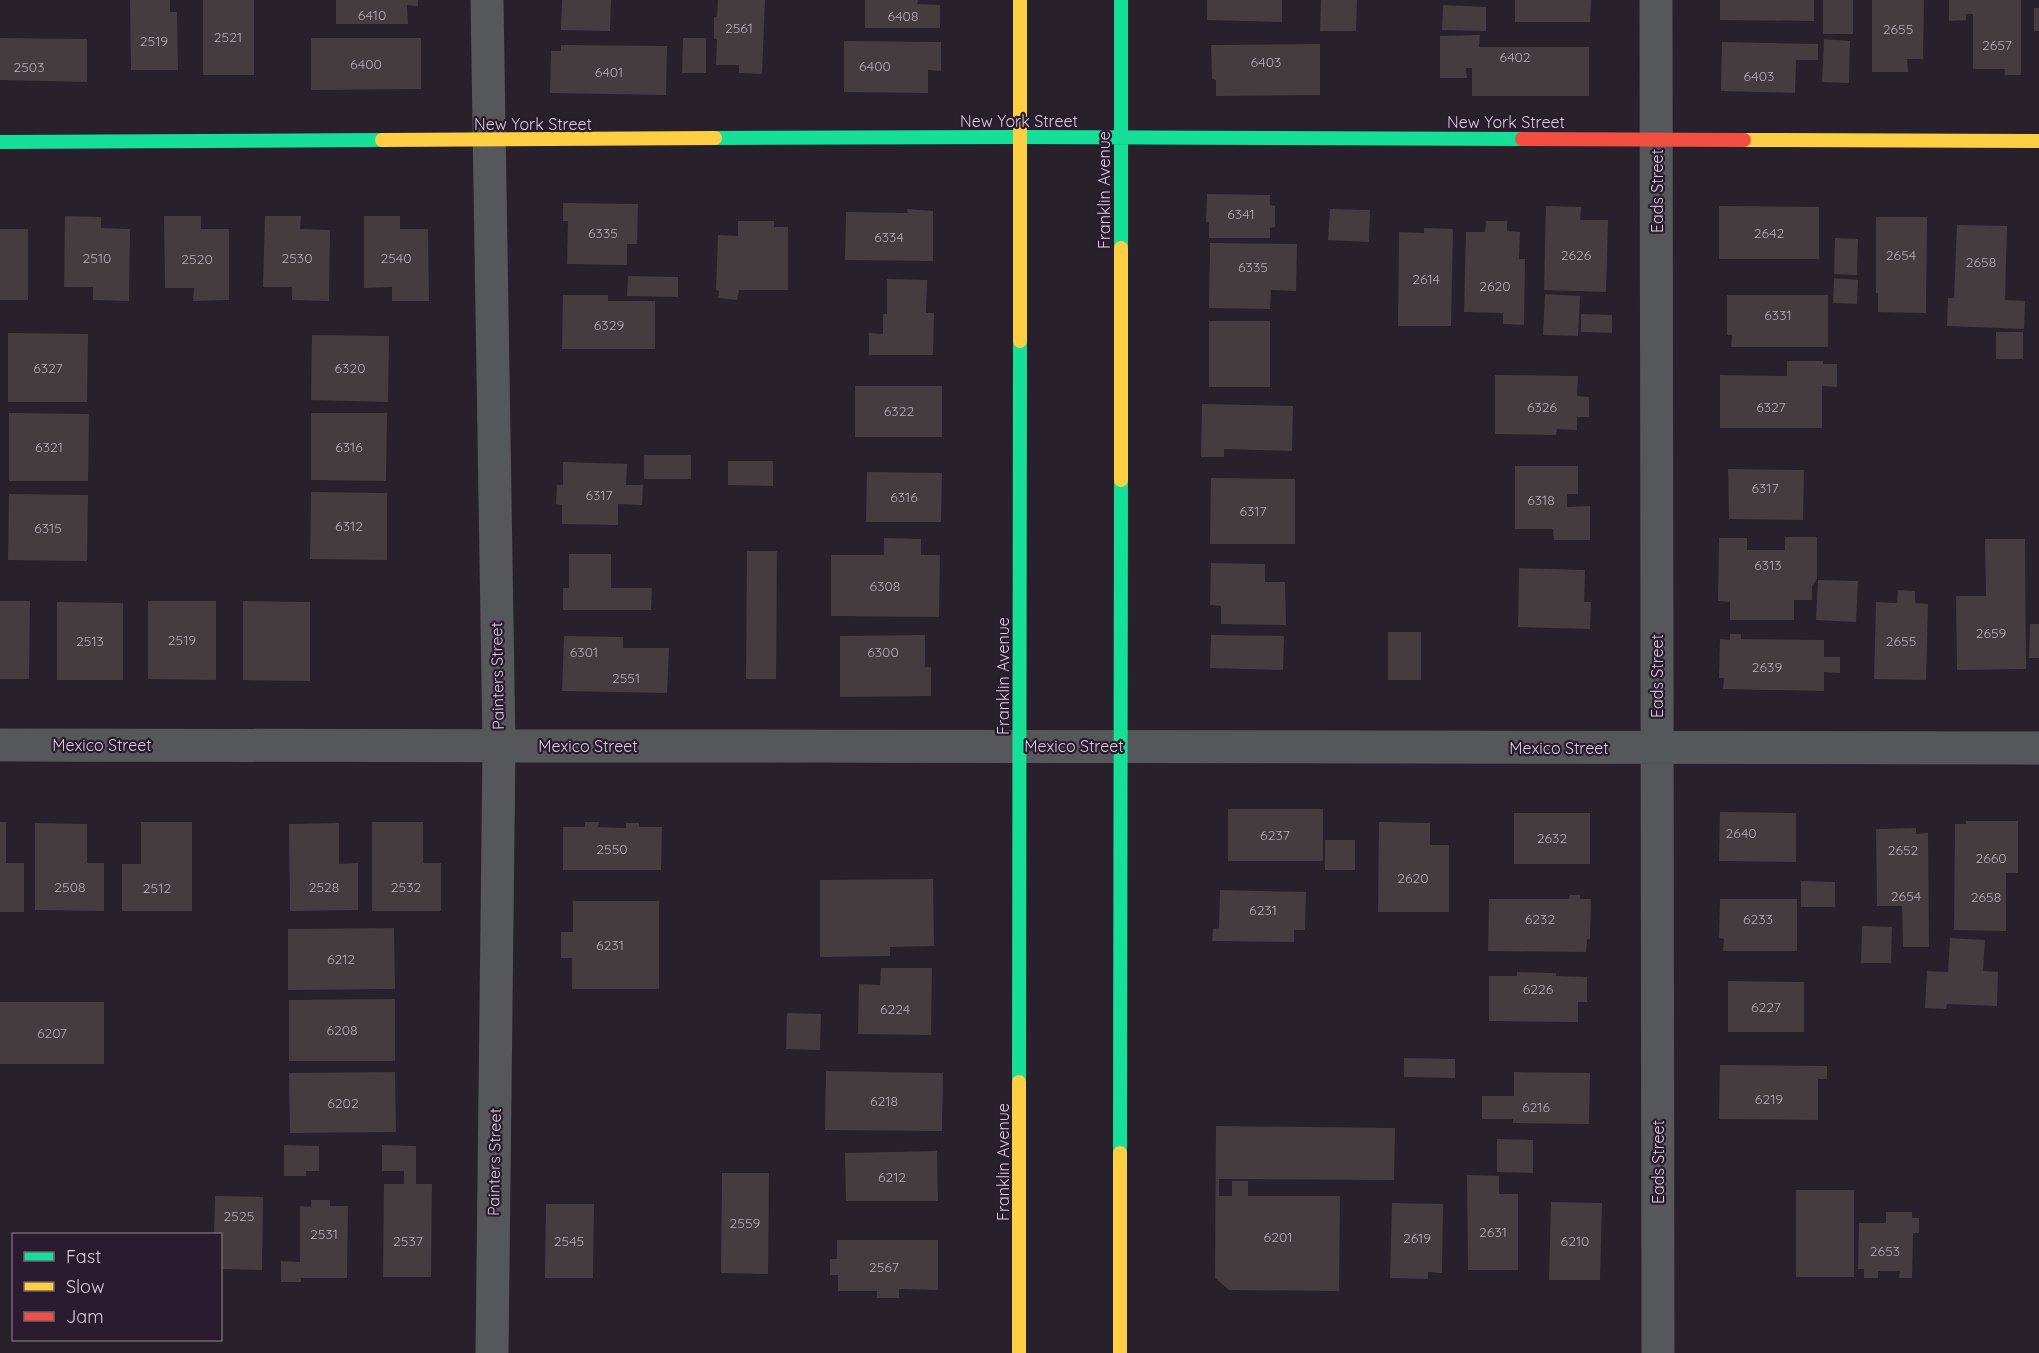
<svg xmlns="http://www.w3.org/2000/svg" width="2039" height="1353" font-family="Quicksand,sans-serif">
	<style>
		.building { fill: #453c40 }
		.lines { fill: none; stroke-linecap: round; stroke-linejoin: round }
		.street { stroke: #56575a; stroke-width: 33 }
		.fast { stroke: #16e098; stroke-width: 14 }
		.slow { stroke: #ffcf43; stroke-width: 14 }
		.jam { stroke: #f24e42; stroke-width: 14 }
		.labels { text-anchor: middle; stroke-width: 4.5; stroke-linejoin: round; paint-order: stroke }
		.number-label { font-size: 14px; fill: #b3aab4 }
		.street-label { font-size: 16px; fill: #d8cfdb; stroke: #2a1c2e }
	</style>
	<rect width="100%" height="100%" fill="#28202a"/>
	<path class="building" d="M130,0H170V12H177L178,70H131Z
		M203,0H254V75H203Z
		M336,0H418V6L407,5L408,24H336Z
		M562,0H611L610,31L561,30Z
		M718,0H765L762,74L739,73V65H716L717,39H714V17H717Z
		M865,0H918L917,4L940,5V28H865Z
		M1207,0H1282V22L1207,20Z
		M1321,0H1357L1356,31H1320Z
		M1515,0H1591L1590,22H1515Z
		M1720,0H1814V21L1720,20Z
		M1823,0H1853V34H1823Z
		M1872,0H1924L1923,59H1907L1908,72H1872Z
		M1949,0H2021V75H2005V69H1973V14H1966V20L1949,21Z
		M1443,5L1486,7V31L1442,30Z
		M2034,8H2039V31H2034Z
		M1480,35L1479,47H1589V96H1472V68H1466L1467,78H1440V36Z
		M0,38L87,39V82L0,80Z
		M311,38H421V89L311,90Z
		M683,38H706V73H682Z
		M1824,39L1850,41L1849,83L1822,82Z
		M844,41L941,42V71L928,70V93L844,92Z
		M1722,42L1818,44V60H1796L1795,93L1721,91Z
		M1320,44V95L1216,96V80L1212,79L1211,45Z
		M561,45L667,46L666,95L550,93L551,51H561Z
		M1207,194L1270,195V205L1275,206V227L1270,228V238H1209V222H1206Z
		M563,203L638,204L637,244H627V265L567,264L568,221H563Z
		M1546,206L1581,207L1580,220H1608L1606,292L1544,290Z
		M1719,206L1819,207V259H1719Z
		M907,209L933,211V261L845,260L846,212L908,213Z
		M1330,209L1370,210L1369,242L1328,240Z
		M65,216L101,217V228L130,229L129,301L93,300V287H64Z
		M164,216H201V229H229V300L193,301L194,288H165Z
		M265,216H301L300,229L330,230L329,301L292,300V287H263Z
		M364,216H400V229H428L429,301H392V287L364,288Z
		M1876,217H1927L1926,313L1878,312V293H1876Z
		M738,221H774V227H788V290H739L737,300L718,298L719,291L716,290L718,235L738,236Z
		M1486,221H1507V231L1520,232L1519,259H1525L1524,325L1503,324V313L1464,312L1466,232H1485Z
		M1957,225L2007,226L2005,300L2025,301L2024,329L1947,326L1948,298H1954Z
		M1424,228L1453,229L1451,326H1398L1399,232L1424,233Z
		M0,229H28V300H0Z
		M1835,238L1858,239L1857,275L1834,274Z
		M1210,243L1297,244L1296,291L1271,290L1270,309L1209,308Z
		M628,276L678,277V297L627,296Z
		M1834,278L1858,280L1857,304L1833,303Z
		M887,279L927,280L926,313H934L933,355H869V333L883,334V314H887Z
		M1545,294L1580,296L1578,336L1543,335Z
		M563,295H608V301H655V349H562Z
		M1727,295H1828V347H1731L1732,335H1727Z
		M1581,314L1612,315V333L1581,332Z
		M1209,321H1270V387H1209Z
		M1996,332H2023V359H1996Z
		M8,333L88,334L87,402H8Z
		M312,335L389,336L388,402L311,400Z
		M1787,361H1823V364H1837V387L1822,386V428H1720V375L1787,376Z
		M1495,375L1578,376L1577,396L1589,397V417H1577V430L1557,429L1556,435L1495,434Z
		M855,386H942V437H855Z
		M1202,404L1293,406L1292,451L1224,449V457H1201Z
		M9,413L89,414L88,481H9Z
		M311,413H387L386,481L311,480Z
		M644,455H691V479H644Z
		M728,461H773V486L728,485Z
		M563,462L627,464L626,485H643L642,505L618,504V525L562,524V505L556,504L557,485H563Z
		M1515,466H1578V494H1567V507L1590,506V540H1554L1553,529H1515Z
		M1728,469L1804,470L1803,520L1729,519Z
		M867,472L942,473L941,522H866Z
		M1211,478L1295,479V544H1210Z
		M311,492L387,493V560L310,559Z
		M9,494L88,495L87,561L8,560Z
		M1785,537H1817V579L1812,586V600H1794V620H1730V602L1718,601L1719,538H1747V550H1785Z
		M884,538L921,539V555H940L939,617L831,616V555H884Z
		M1985,539H2025L2026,669L1957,670L1956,596H1986Z
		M747,551H777L776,679H746Z
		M569,554H611V588H652L651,610H563V588H569Z
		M1211,563L1265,564V582H1285L1286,625L1221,624V606L1210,605Z
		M1519,568L1585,570L1584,602H1591L1590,629L1518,627Z
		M1818,580L1858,581L1856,622L1816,620Z
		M1898,590L1915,591V603L1928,604L1926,680L1874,679L1876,602L1897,603Z
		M0,601H30L29,679H0Z
		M148,601H216V680L148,679Z
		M243,601L310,602V681L243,680Z
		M57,602L123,603V680H57Z
		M2030,624H2039V658H2029Z
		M1388,632H1421V680H1388Z
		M1730,634H1741V639L1824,640V657H1840V673L1824,672V691L1723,689L1724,678H1719L1720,639L1730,640Z
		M925,635V667H931V696L840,697V636Z
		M1211,635L1284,636L1283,670L1210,668Z
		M564,636L623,637V648H669L667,693L562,691Z
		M1228,809H1323V861H1228Z
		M1720,812L1796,813V862L1719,861Z
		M1514,813H1590V864H1514Z
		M1966,821H2018V873H2006V931L1954,930L1955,824H1966Z
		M0,822H6V863H24V912H0Z
		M141,822H192V911H122V864H141Z
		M372,822H423V863H441V911H372Z
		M585,822H599L598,827L626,828V823H639V827H662L661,870H563V827H585Z
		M1379,822L1430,823V845H1449V912H1378Z
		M35,823L87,824V863H104V911L35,910Z
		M339,823V864L358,863V910L290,911L289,824Z
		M1916,828V834L1928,833L1929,947H1903L1902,906H1877L1876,829Z
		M1325,840H1355V870H1325Z
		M933,879L934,946L890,947V956L820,957V880Z
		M1801,881L1835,882V907H1801Z
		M1220,890L1306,892L1305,930H1294V942L1212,941L1213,929L1219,928Z
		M1570,895H1580V899H1591L1590,939H1587L1586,952L1488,951L1489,899H1569Z
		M1720,899H1797V951H1723L1724,939L1719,938Z
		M573,901H659V989H572V958H561V932H573Z
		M1862,926L1892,927L1891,963H1861Z
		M394,928L395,989L288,990V929Z
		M1950,938L1985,940L1983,971L1998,972L1997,1006L1947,1004L1946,1009L1925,1008L1927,971L1948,972Z
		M881,968H932L931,1035L858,1034L859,984L880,985Z
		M1517,972L1556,973V976L1587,977V1002H1578V1022L1489,1021V976H1517Z
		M1728,981L1804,982V1032H1728Z
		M395,999V1061H289V1000Z
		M0,1002H104V1064H0Z
		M787,1013L821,1014L820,1050L786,1049Z
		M1404,1058L1455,1059V1078L1404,1077Z
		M1720,1065L1827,1066V1079H1818V1120L1719,1119Z
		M826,1071L943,1073L942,1131L825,1130Z
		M395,1072L396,1132L290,1133L289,1073Z
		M1514,1072L1590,1073L1589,1124L1513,1123V1119H1482V1096H1514Z
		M1216,1126L1395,1128L1394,1180L1219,1179V1196H1232V1181H1248V1196H1340L1339,1291L1229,1290L1215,1278Z
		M1497,1139L1533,1140V1173L1497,1172Z
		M284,1145L319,1146V1171H306V1176H284Z
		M382,1145L416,1146V1184H432L431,1277H383L384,1184H404V1171H382Z
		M937,1151L938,1201H846L845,1153Z
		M722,1173H769L768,1274L721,1273Z
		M1467,1175L1499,1176V1194H1518V1270H1468Z
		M1796,1190H1854V1277H1796Z
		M215,1196L263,1197L262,1270L220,1269V1234H214Z
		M311,1200H330V1206H348L347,1278H301V1282H281V1261L300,1262V1206L311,1207Z
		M1551,1202L1602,1203L1600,1280H1549Z
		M1392,1203L1443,1204L1442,1273L1428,1272V1279L1390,1278Z
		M546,1204H594L593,1278H545Z
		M1886,1212H1912V1218H1919V1233H1913L1912,1278H1899L1900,1271H1878V1278H1864V1269H1858L1859,1223H1886Z
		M837,1240H938V1290L899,1289V1298H877V1291H838V1275H830V1259H837Z"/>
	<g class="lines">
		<path class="street" d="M487,0L499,746L492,1353
			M1656,0L1658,1353
			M0,745L2039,748"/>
		<path class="fast" d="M715,138L1020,137L1522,139
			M0,142L382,140
			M1121,248V0
			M1019,1082L1020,341
			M1120,1153L1121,480"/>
		<path class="slow" d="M382,140L715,138
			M1744,140L2039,141
			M1020,341V0
			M1121,480V248
			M1019,1353V1082
			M1120,1353V1153"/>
		<path class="jam" d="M1522,139L1744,140"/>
	</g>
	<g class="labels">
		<g class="number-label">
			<text x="372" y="20">6410</text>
			<text x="903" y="21">6408</text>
			<text x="739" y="33">2561</text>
			<text x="1898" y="34">2655</text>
			<text x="228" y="42">2521</text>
			<text x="154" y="46">2519</text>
			<text x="1997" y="50">2657</text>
			<text x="1515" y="62">6402</text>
			<text x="1266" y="67">6403</text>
			<text x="366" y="69">6400</text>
			<text x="875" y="71">6400</text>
			<text x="29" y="72">2503</text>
			<text x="609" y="77">6401</text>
			<text x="1759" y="81">6403</text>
			<text x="1241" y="219">6341</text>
			<text x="603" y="238">6335</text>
			<text x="1769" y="238">2642</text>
			<text x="889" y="242">6334</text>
			<text x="1576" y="260">2626</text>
			<text x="1901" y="260">2654</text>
			<text x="97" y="263">2510</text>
			<text x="297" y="263">2530</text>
			<text x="396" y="263">2540</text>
			<text x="197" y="264">2520</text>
			<text x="1981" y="267">2658</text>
			<text x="1253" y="272">6335</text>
			<text x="1426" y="284">2614</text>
			<text x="1495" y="291">2620</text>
			<text x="1778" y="320">6331</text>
			<text x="609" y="330">6329</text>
			<text x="48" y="373">6327</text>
			<text x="350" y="373">6320</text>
			<text x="1542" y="412">6326</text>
			<text x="1771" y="412">6327</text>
			<text x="899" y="416">6322</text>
			<text x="49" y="452">6321</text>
			<text x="349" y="452">6316</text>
			<text x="1765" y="493">6317</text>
			<text x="599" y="500">6317</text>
			<text x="904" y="502">6316</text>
			<text x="1541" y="505">6318</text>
			<text x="1253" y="516">6317</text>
			<text x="349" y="531">6312</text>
			<text x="48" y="533">6315</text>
			<text x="1768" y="570">6313</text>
			<text x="885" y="591">6308</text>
			<text x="1991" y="638">2659</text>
			<text x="182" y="645">2519</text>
			<text x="90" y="646">2513</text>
			<text x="1901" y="646">2655</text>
			<text x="584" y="657">6301</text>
			<text x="883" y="657">6300</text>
			<text x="1767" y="672">2639</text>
			<text x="626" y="683">2551</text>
			<text x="1741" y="838">2640</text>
			<text x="1275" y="840">6237</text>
			<text x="1552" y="843">2632</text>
			<text x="612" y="854">2550</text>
			<text x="1903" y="855">2652</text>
			<text x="1991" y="863">2660</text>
			<text x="1413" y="883">2620</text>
			<text x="70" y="892">2508</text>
			<text x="324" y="892">2528</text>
			<text x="406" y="892">2532</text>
			<text x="157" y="893">2512</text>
			<text x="1906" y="901">2654</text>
			<text x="1986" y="902">2658</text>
			<text x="1263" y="915">6231</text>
			<text x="1540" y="924">6232</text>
			<text x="1758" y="924">6233</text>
			<text x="610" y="950">6231</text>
			<text x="341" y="964">6212</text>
			<text x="1538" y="994">6226</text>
			<text x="1766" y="1012">6227</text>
			<text x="895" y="1014">6224</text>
			<text x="342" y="1035">6208</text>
			<text x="52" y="1038">6207</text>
			<text x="1769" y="1104">6219</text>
			<text x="884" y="1106">6218</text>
			<text x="343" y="1108">6202</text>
			<text x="1536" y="1112">6216</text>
			<text x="892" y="1182">6212</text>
			<text x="239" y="1221">2525</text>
			<text x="745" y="1228">2559</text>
			<text x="1493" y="1237">2631</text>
			<text x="324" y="1239">2531</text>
			<text x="1278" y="1242">6201</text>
			<text x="1417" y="1243">2619</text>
			<text x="408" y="1246">2537</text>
			<text x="569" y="1246">2545</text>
			<text x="1575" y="1246">6210</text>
			<text x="1885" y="1256">2653</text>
			<text x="884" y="1272">2567</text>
		</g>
		<g class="street-label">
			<text x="1019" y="127">New York Street</text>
			<text x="1506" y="128">New York Street</text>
			<text x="533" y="130">New York Street</text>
			<text transform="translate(1104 190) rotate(-90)" y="6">Franklin Avenue</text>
			<text transform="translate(1657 191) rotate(-90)" y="6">Eads Street</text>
			<text transform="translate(497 676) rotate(-91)" y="6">Painters Street</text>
			<text transform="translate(1003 676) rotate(-90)" y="6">Franklin Avenue</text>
			<text transform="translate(1657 676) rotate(-90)" y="6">Eads Street</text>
			<text x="102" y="751">Mexico Street</text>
			<text x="588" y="752">Mexico Street</text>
			<text x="1074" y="752">Mexico Street</text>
			<text x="1559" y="754">Mexico Street</text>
			<text transform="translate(494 1162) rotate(-89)" y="6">Painters Street</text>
			<text transform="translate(1003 1162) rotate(-90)" y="6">Franklin Avenue</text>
			<text transform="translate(1658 1162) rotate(-90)" y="6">Eads Street</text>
		</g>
	</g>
	<rect x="12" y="1233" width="210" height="108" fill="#2a1c2e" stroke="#706473" stroke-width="1.5"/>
	<rect x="24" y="1252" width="30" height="9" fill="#16e098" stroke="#706473" stroke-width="1.5"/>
	<text x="66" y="1263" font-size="18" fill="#d8cfdb">Fast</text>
	<rect x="24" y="1282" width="30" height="9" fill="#ffcf43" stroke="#706473" stroke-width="1.5"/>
	<text x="66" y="1293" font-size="18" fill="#d8cfdb">Slow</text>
	<rect x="24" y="1312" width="30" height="9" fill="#f24e42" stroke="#706473" stroke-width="1.5"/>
	<text x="66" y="1323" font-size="18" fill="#d8cfdb">Jam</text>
</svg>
